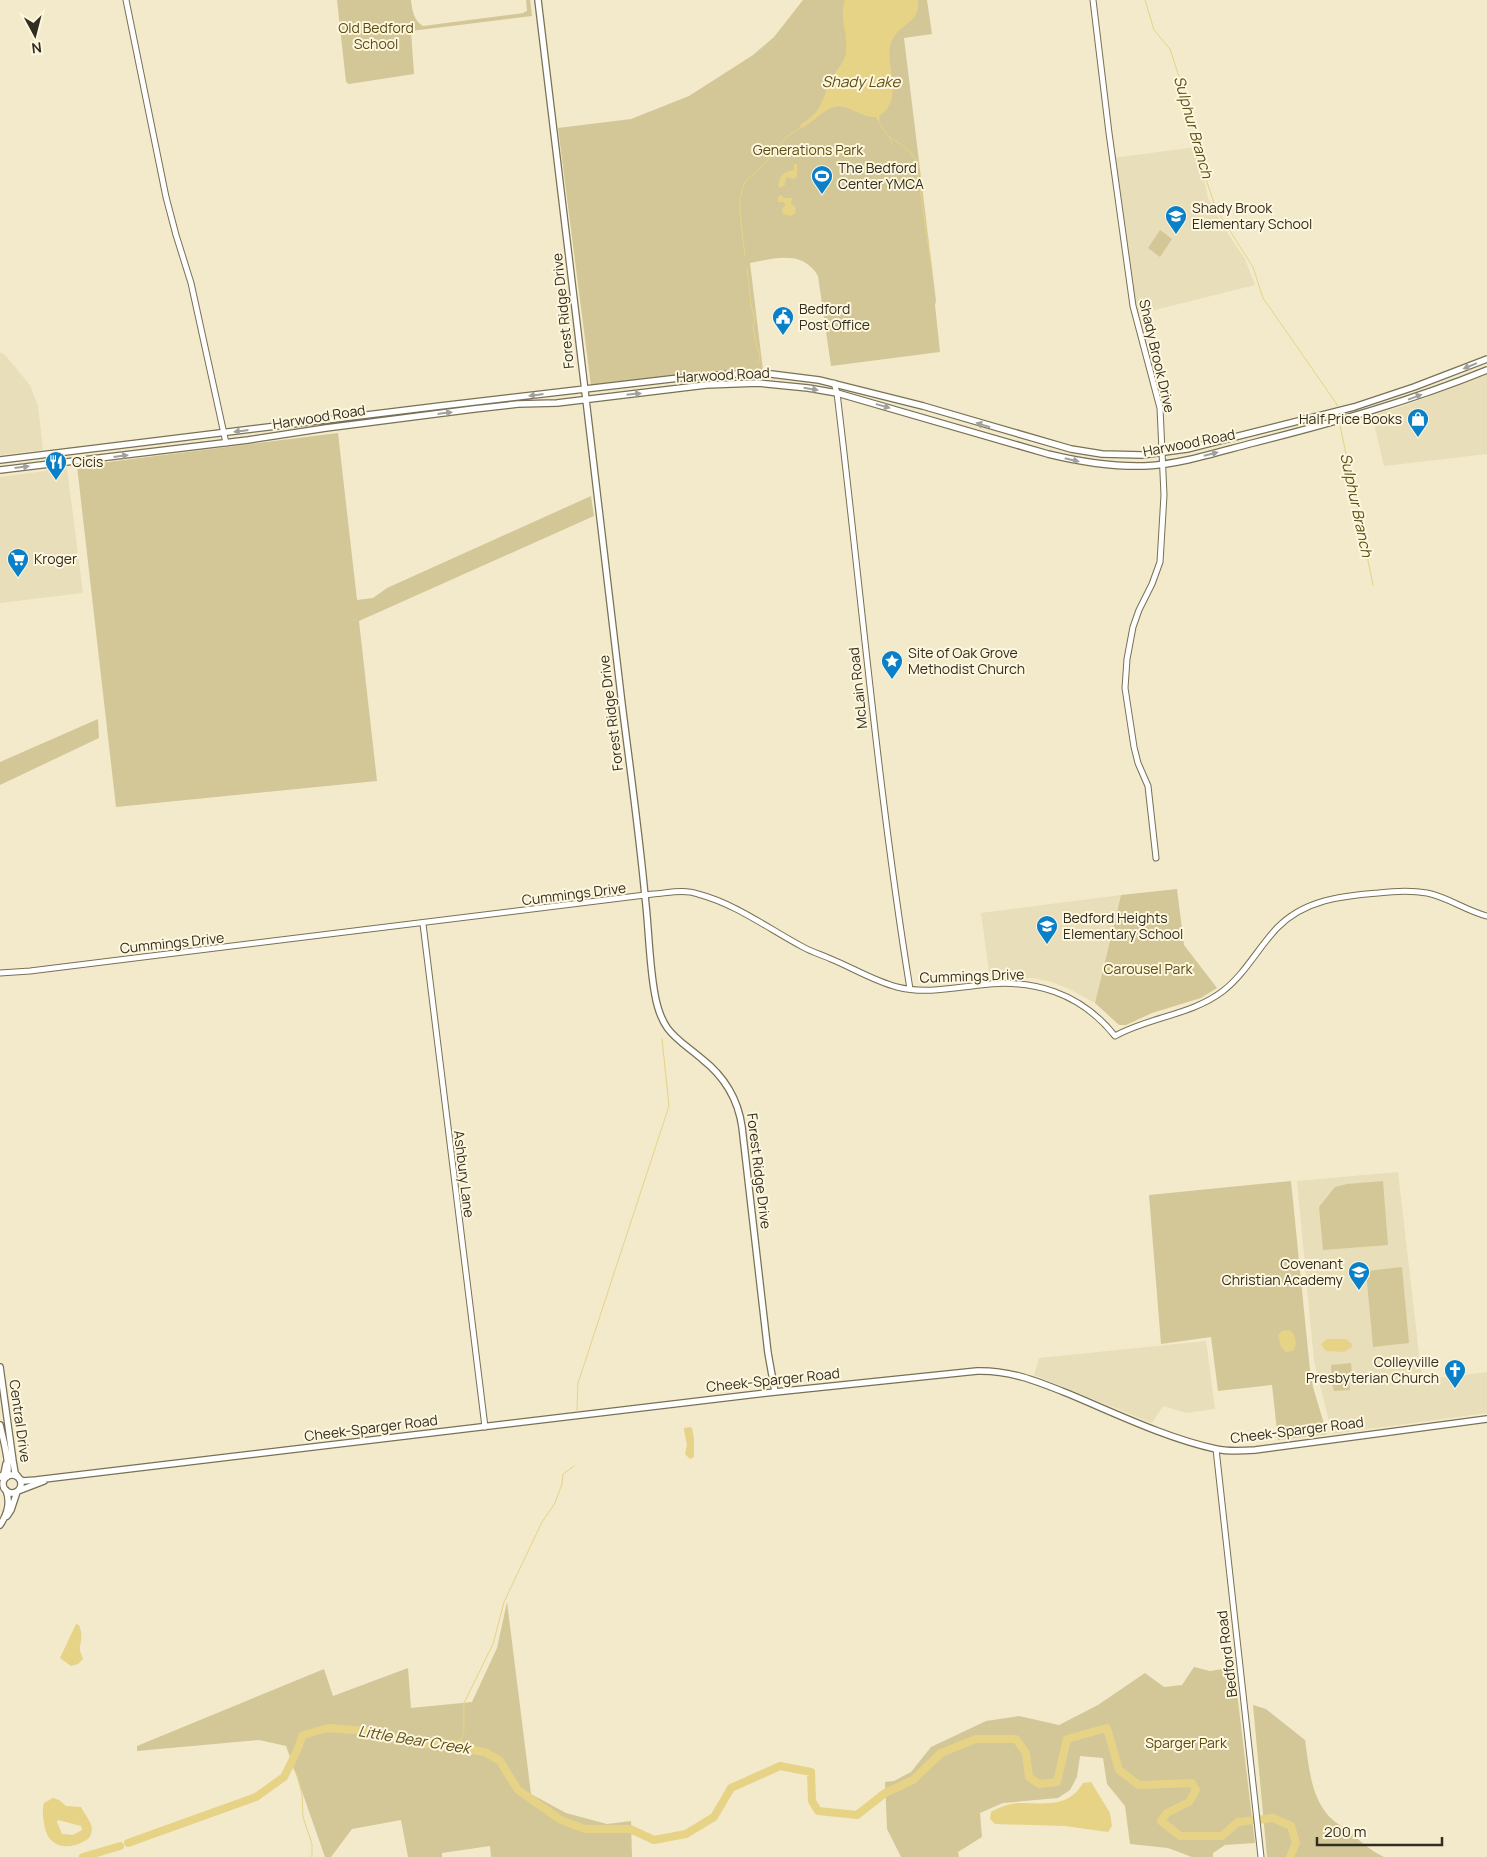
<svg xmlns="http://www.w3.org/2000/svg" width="1487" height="1857" font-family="Manrope,sans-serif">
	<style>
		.built { fill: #e8deb9 }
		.green { fill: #d3c798 }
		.water { fill: #e6d386; fill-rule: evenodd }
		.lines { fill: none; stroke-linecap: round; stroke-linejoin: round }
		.stream { stroke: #e6d386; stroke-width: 1 }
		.river { stroke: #e6d386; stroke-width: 8 }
		.tertiary-casing { stroke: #787155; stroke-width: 7 }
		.secondary-casing { stroke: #787155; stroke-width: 8 }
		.tertiary { stroke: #fff; stroke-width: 5 }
		.secondary { stroke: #fff; stroke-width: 5.5 }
		.oneway { fill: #a2a09b }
		.labels { text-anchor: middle; stroke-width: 4; stroke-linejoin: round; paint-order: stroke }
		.park-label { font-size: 14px; fill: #5a4c10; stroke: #fef7de }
		.poi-label { font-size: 14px; fill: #302d21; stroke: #fef7de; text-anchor: start }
		.street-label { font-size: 14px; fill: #302d21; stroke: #fef7de }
		.water-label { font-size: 15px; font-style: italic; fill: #5d4f15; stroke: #fef7de }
	</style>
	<rect width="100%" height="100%" fill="#f2eacb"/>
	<path class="built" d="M1197,147L1208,198L1225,229L1245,259L1255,285L1135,315L1112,158Z
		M0,352L5,355L30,385L38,406L43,450L0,455Z
		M1487,374V454L1384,466L1372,415L1401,407Z
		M67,468L83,593L0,603V477Z
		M1121,895L1095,1003L1069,989L1052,982L1033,978L990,979L981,913Z
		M1398,1172L1422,1380L1487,1372V1413L1332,1434L1314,1361L1297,1181Z
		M1206,1341L1215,1409L1186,1413L1163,1406L1152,1423L1034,1375L1039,1358Z"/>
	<path class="green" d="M337,0H411C412,10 414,21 423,26L524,13V12L527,11L526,0H530L532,16L411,31L414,74L349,84L346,82Z
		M803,0H927L932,34L904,38L936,301L935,305L940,352L831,366L818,276C803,250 776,258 750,263L763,370L591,386L558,128L631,119L689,96L753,55L774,37Z
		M1160,230L1172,239L1160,257L1148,248Z
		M338,433L357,600L373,598L387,588L591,496L594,516L359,621L377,781L116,807L77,466Z
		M98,719L99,738L0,785V762Z
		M1177,889L1184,945L1217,988L1201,998L1152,1013L1126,1025H1119L1095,1003L1121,895Z
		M1291,1181L1310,1370L1313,1387L1327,1434L1278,1440L1272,1385L1218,1391L1211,1337L1161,1344L1149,1195Z
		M1383,1181L1388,1245L1323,1250L1319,1207L1335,1187L1347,1184Z
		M1402,1267L1409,1343L1373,1347L1366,1271Z
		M1351,1363L1352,1372L1348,1373L1350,1390L1334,1391L1331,1380L1332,1378L1331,1365Z
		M507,1602L531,1794L566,1813L607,1824L631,1821L632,1857H491L490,1846L442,1853V1857H408L401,1820L352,1829L331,1857H325L286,1746L259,1740L137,1751V1746L324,1669L333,1696L408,1668L411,1708L472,1702L497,1648Z
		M1194,1667L1210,1671L1234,1667L1255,1843L1225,1845L1213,1853V1857H1192L1168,1848L1130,1844L1125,1806L1107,1784L1103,1758L1080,1756L1077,1777L1070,1790L1058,1798L1003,1803L980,1813L982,1837L958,1852L959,1857H901L887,1829L885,1782L894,1781L911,1772L931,1747L986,1721L1019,1716L1059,1725L1098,1705L1145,1673L1164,1687L1182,1685Z
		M1253,1705L1266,1709L1305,1740C1309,1767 1311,1802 1334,1821C1339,1825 1345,1828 1350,1832C1361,1842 1371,1851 1384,1857H1267Z"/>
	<path class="water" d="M845,0H918C920,23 903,22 893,38C887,48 890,65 892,77L888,79L889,81L893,82C893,97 892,107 879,116L880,120L878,121L876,117C859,119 848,101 831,108C821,112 812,123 802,128L800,125C824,110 821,100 832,78C837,68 846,62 846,50C848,33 839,18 845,0Z
		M794,164H797V177L794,179L786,177L785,185L779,188C777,177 784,171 794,170Z
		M781,195L784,198H792L791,204L796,207L795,214L790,216L783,214L782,209L786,204L783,202H778V197Z
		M1289,1330C1296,1334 1298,1345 1293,1351L1286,1352L1281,1347L1278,1335L1282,1331Z
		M1327,1339H1346L1352,1344V1347L1344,1352L1326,1351L1321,1344Z
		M690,1427L692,1428L694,1439V1457L690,1459L685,1454L687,1445L684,1430V1428Z
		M76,1624L79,1625C82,1633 82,1638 80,1646C79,1651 82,1655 83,1659L78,1664L71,1666L60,1658Z
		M1091,1782L1110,1813L1112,1826L1108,1832L1065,1826L995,1824L990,1819L991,1812C1000,1807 1010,1803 1021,1803C1046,1803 1068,1808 1083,1783Z
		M53,1798L59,1800L66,1806L81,1807C86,1818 97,1825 89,1838C70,1852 47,1849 44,1823C43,1815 42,1810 44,1803ZM58,1820L81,1826L82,1830L73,1835L62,1834L57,1822Z"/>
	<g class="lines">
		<path class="stream" d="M1145,0L1154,30L1170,49L1199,138L1207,182L1216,209L1253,267L1263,298L1336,403L1337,406
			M879,121C884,141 907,142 916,160L932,270
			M889,137L893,145
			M745,256L740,213V197L745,182L767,161L786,137L803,126
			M747,268L751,305L755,319L753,326L756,344L760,355L758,364
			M1340,425L1373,585
			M577,1410L578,1383L669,1106L662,1039
			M460,1744L464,1730V1703L493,1644L504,1602L542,1522L555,1503L562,1484L563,1474L574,1466
			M291,1763L297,1775L302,1795L303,1817L312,1844V1857"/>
		<path class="river" d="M128,1843L256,1797L284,1777L296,1753L303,1735L328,1728L367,1731L422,1744H460L467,1749L485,1752L500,1761L518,1790L561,1820L585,1829H630L654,1840L686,1834L714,1817L731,1788L780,1766L811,1772L812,1801L818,1811L857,1815L885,1793L913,1780L941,1753L976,1739H1016L1026,1753L1029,1777L1039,1784L1057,1782L1067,1739L1107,1728L1119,1770L1139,1785L1192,1783L1196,1790L1189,1802L1167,1813L1161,1821L1180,1836H1222L1238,1822L1273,1818L1291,1826L1296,1843L1290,1857
			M83,1857L120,1846"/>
		<g class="tertiary-casing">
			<path id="tertiary" d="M126,0L166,197L176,235L191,283L226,443
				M1093,0L1109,133L1133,306L1160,408L1164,495L1160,562L1152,584L1139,610L1133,627L1127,659L1125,688L1134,747L1138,763L1148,786L1156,858
				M834,383L837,393C861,592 878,791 910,989
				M423,924L485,1427
				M0,973L30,971L653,894C668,893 684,889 698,894C736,904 769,929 803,947C812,952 822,955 831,959C853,968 874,981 897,987C924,994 953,988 980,985C1033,978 1081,993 1115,1036C1149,1017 1192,1015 1223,991C1245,974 1258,948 1277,928C1304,900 1341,896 1378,893C1394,891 1411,890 1427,893C1448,897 1466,911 1487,916
				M1216,1449L1261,1857"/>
		</g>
		<g class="secondary-casing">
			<path id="secondary" d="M538,0C567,235 594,469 622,704C630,768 639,832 645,896C649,929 649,963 655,995C662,1033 676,1037 702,1059C725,1077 738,1099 742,1127L768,1353L775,1392
				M0,460L440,406L679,378L734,374H771L819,380L923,406L1071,449L1102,454L1142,455L1187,449L1354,407L1414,387L1487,359
				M0,470L248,440L326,428L474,409L518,404L557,403L706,385L758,383L808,388L837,393L1048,454C1081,462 1112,467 1145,466C1182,464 1218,452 1253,443C1332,423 1411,401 1487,370
				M0,1367L13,1461L15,1473L19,1478
				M0,1425C3,1439 11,1465 7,1477
				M3 1484a9 9 0 1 1 18 0a9 9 0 1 1-18 0Z
				M0,1477L4,1474L6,1464
				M20,1479L23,1481L36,1480L775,1392L977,1371C1011,1370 1039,1382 1069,1394C1117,1414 1166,1438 1216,1449C1229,1452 1242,1451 1255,1450L1487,1419
				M18,1491L44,1481
				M7,1516L11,1510L17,1492
				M0,1525C7,1515 11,1503 6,1490"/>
		</g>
		<use href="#tertiary" class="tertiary"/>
		<use href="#secondary" class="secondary"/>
	</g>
	<defs><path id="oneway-solid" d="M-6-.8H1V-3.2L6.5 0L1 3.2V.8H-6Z" transform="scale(1.25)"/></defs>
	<g class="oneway">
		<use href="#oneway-solid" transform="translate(1470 366) rotate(158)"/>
		<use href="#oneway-solid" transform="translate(811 389) rotate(9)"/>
		<use href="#oneway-solid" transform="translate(634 394) rotate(-6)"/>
		<use href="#oneway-solid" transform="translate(536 395) rotate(173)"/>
		<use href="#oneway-solid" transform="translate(1415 397) rotate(-20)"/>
		<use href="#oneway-solid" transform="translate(883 406) rotate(16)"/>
		<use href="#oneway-solid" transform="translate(445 413) rotate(-7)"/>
		<use href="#oneway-solid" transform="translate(983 425) rotate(-163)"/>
		<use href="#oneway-solid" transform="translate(241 431) rotate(173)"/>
		<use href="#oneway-solid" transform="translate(1211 454) rotate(-14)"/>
		<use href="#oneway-solid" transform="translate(121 456) rotate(-7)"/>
		<use href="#oneway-solid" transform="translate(1072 460) rotate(13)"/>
		<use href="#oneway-solid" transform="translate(22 467) rotate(-7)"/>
	</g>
	<defs>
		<g id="stadium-pin" transform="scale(1.125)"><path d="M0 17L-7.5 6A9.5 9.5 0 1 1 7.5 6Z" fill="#0a80c9" stroke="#fef7de"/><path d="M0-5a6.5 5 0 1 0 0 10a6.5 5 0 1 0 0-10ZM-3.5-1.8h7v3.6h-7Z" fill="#fff"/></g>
		<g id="school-pin" transform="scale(1.125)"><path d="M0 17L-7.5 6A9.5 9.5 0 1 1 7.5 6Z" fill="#0a80c9" stroke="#fef7de"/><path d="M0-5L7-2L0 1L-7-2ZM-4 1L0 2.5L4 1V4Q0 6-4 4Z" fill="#fff"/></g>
		<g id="civic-pin" transform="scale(1.125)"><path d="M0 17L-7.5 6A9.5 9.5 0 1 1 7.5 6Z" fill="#0a80c9" stroke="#fef7de"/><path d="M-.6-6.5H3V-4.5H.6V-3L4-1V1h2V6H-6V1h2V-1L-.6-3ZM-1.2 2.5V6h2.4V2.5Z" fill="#fff"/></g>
		<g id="shop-pin" transform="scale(1.125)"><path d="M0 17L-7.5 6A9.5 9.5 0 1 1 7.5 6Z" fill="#0a80c9" stroke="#fef7de"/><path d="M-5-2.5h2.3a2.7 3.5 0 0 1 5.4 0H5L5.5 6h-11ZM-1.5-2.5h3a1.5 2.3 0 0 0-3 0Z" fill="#fff"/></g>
		<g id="restaurant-pin" transform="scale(1.125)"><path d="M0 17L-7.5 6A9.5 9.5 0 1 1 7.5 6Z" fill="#0a80c9" stroke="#fef7de"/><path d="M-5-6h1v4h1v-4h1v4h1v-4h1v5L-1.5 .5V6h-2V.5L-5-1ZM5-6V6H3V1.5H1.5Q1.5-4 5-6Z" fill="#fff"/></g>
		<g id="supermarket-pin" transform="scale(1.125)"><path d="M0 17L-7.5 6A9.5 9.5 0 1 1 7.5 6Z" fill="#0a80c9" stroke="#fef7de"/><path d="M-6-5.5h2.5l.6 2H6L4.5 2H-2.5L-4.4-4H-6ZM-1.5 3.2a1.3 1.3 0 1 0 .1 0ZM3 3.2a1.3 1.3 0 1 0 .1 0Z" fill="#fff"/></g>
		<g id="sight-pin" transform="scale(1.125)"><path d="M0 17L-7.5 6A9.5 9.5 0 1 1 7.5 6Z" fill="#0a80c9" stroke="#fef7de"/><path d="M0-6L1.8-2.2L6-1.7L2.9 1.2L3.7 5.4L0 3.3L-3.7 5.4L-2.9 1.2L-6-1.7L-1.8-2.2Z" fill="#fff"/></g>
		<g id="church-pin" transform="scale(1.125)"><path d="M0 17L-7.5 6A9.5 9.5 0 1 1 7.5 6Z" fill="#0a80c9" stroke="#fef7de"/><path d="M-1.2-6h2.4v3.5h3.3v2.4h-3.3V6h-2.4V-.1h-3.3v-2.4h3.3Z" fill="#fff"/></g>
	</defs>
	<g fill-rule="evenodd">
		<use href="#stadium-pin" x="822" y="176"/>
		<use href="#school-pin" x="1176" y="216"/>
		<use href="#civic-pin" x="783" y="317"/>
		<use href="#shop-pin" x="1418" y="419"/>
		<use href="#restaurant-pin" x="56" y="462"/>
		<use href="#supermarket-pin" x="18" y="559"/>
		<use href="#sight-pin" x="892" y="661"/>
		<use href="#school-pin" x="1047" y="926"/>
		<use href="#school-pin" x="1359" y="1272"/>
		<use href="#church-pin" x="1455" y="1370"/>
	</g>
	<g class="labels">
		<g class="park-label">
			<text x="376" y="33">Old Bedford<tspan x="376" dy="16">School</tspan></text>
			<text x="808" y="155">Generations Park</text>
			<text x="1148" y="974">Carousel Park</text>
			<text x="1186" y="1748">Sparger Park</text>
		</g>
		<g class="poi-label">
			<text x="838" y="173">The Bedford<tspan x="838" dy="16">Center YMCA</tspan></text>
			<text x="1192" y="213">Shady Brook<tspan x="1192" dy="16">Elementary School</tspan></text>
			<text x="799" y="314">Bedford<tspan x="799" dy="16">Post Office</tspan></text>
			<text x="1402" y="424" text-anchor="end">Half Price Books</text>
			<text x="72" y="467">Cicis</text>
			<text x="34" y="564">Kroger</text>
			<text x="908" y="658">Site of Oak Grove<tspan x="908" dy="16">Methodist Church</tspan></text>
			<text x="1063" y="923">Bedford Heights<tspan x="1063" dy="16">Elementary School</tspan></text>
			<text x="1343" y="1269" text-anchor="end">Covenant<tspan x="1343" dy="16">Christian Academy</tspan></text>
			<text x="1439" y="1367" text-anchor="end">Colleyville<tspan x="1439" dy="16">Presbyterian Church</tspan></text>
		</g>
		<g class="street-label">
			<text transform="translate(563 311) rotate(-96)" y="5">Forest Ridge Drive</text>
			<text transform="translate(1157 356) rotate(77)" y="5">Shady Brook Drive</text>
			<text transform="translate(723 375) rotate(-3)" y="5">Harwood Road</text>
			<text transform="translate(319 417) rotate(-9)" y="5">Harwood Road</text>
			<text transform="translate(1189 443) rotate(-11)" y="5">Harwood Road</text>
			<text transform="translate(858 688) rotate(-96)" y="5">McLain Road</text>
			<text transform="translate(611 713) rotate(-97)" y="5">Forest Ridge Drive</text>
			<text transform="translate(574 894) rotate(-7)" y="5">Cummings Drive</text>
			<text transform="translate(172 943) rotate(-6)" y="5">Cummings Drive</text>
			<text transform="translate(972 976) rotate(-2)" y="5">Cummings Drive</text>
			<text transform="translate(759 1171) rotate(83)" y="5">Forest Ridge Drive</text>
			<text transform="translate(464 1174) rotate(83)" y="5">Ashbury Lane</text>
			<text transform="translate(773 1380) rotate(-6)" y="5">Cheek-Sparger Road</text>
			<text transform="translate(20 1421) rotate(82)" y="5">Central Drive</text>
			<text transform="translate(371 1428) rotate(-7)" y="5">Cheek-Sparger Road</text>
			<text transform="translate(1297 1430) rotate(-7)" y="5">Cheek-Sparger Road</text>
			<text transform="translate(1227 1654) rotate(-97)" y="5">Bedford Road</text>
		</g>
		<g class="water-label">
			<text x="861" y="87">Shady Lake</text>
			<text transform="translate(1193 127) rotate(74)" y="5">Sulphur Branch</text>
			<text transform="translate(1356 505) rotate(78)" y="5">Sulphur Branch</text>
			<text transform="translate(414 1740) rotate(9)" y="5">Little Bear Creek</text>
		</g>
	</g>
	<g transform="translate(35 35) rotate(173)" stroke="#fef7de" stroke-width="4" paint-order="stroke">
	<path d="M0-4L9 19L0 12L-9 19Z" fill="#302d21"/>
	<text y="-8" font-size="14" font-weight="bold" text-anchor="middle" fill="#302d21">N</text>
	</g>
	<path d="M1317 1837v8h125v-8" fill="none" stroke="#302d21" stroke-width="2.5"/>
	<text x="1324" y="1837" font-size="15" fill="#302d21" stroke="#fef7de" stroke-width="4" paint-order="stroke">200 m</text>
</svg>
